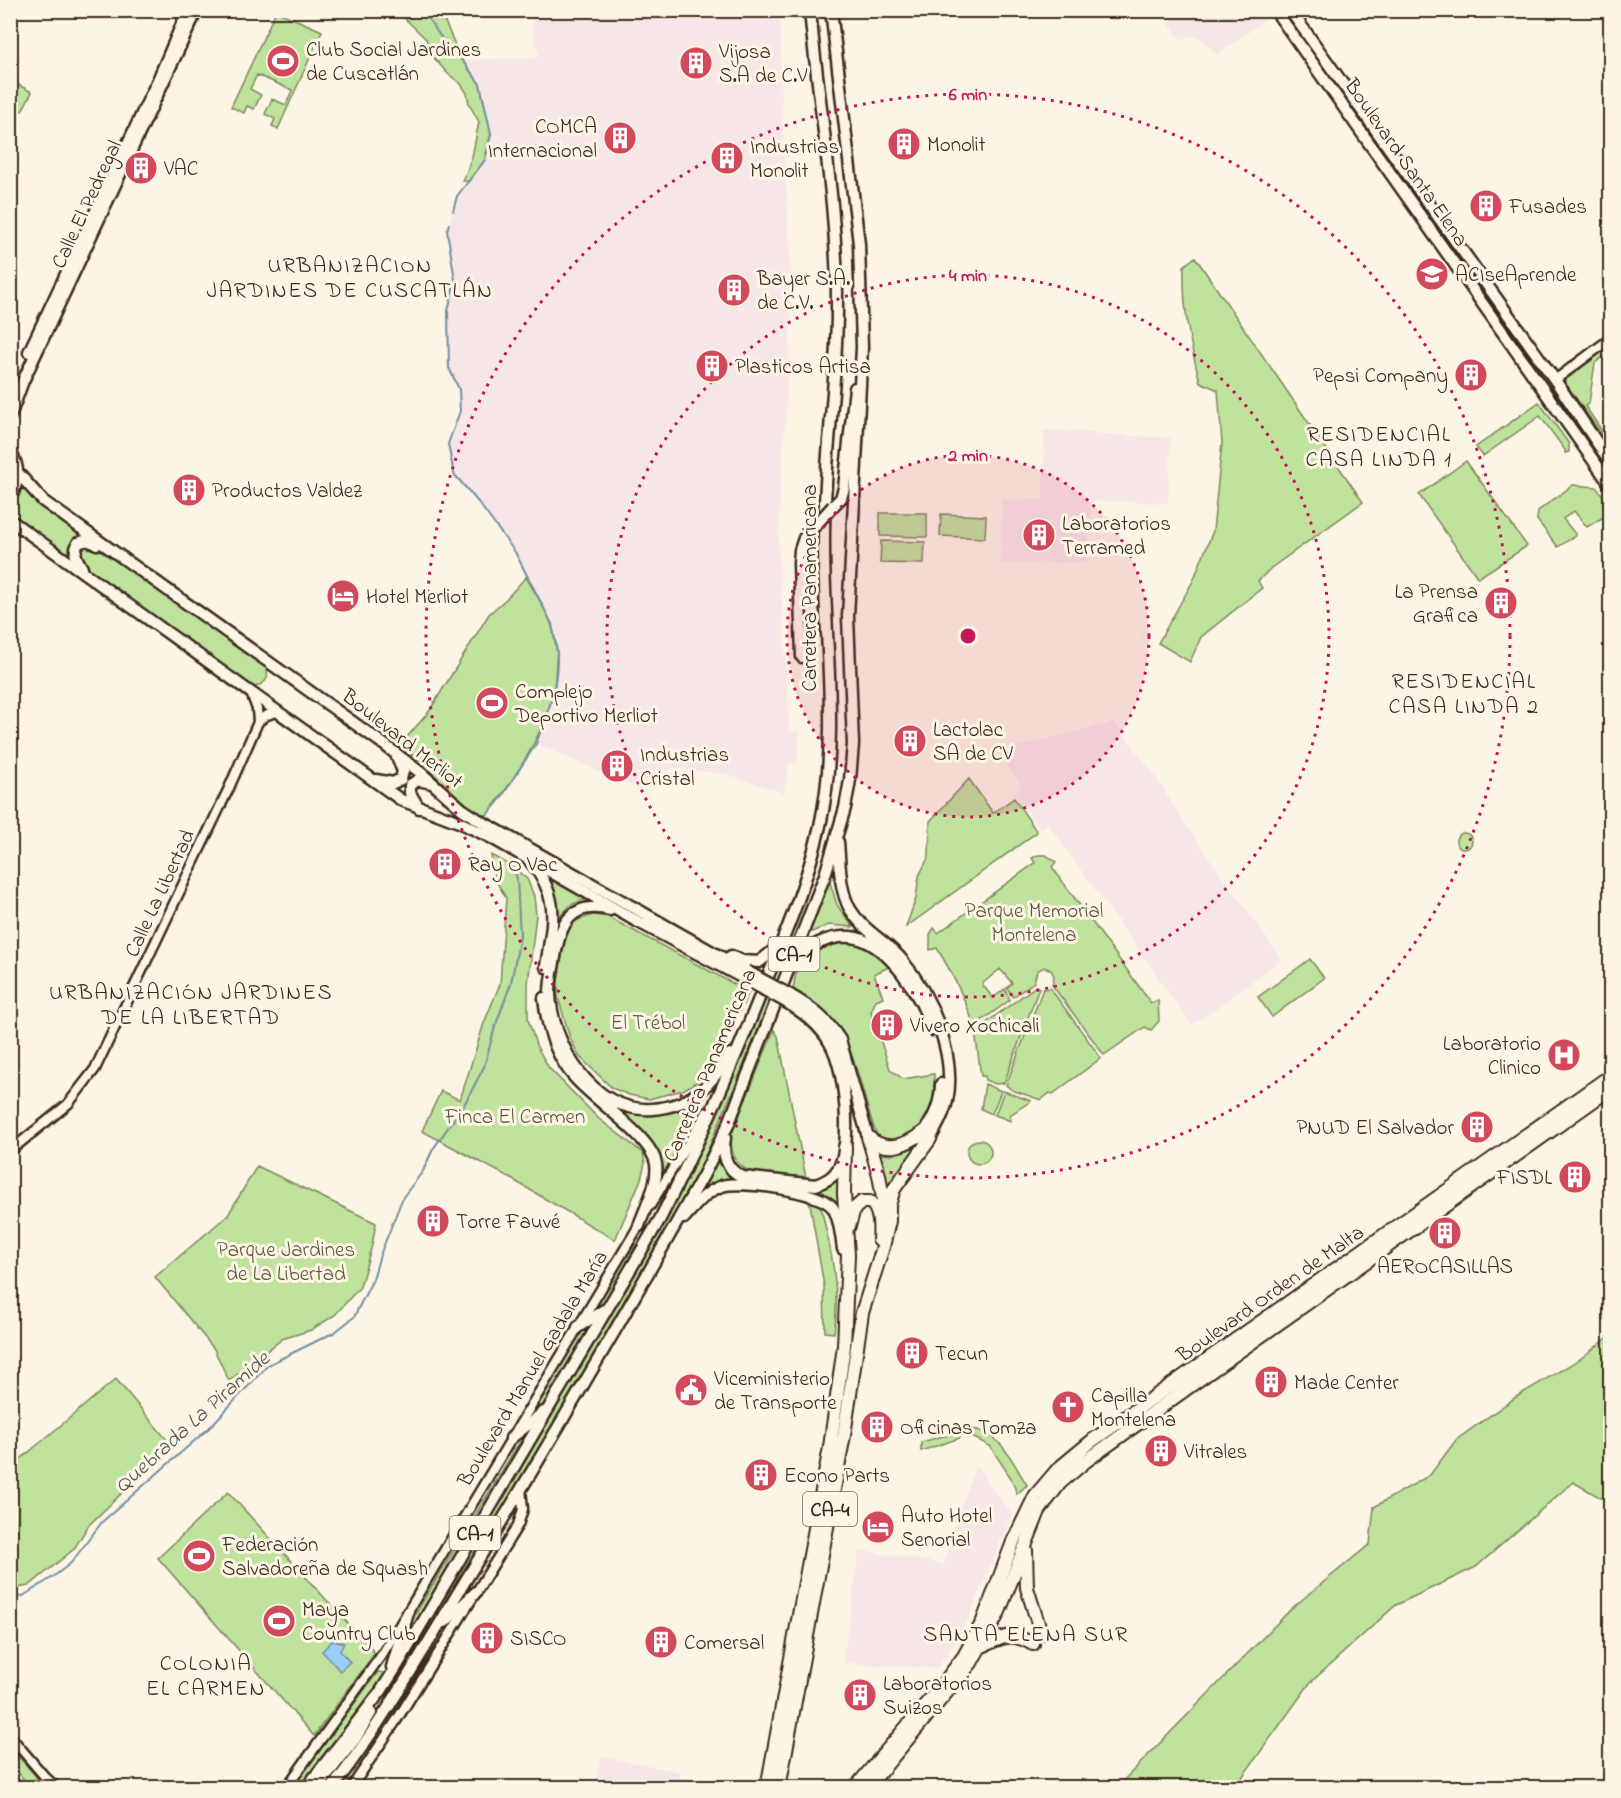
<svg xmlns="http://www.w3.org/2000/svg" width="1621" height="1798" font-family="'Indie Flower',sans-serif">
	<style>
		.built { fill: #f7e6e7 }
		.green { fill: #bfe29c; stroke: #7d865d; stroke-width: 1.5 }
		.water { fill: #98cff7; stroke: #738da0; stroke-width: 1.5 }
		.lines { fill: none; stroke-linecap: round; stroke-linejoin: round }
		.stream { stroke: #738da0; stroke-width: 2 }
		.minor-casing { stroke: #3b2a1e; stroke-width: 13 }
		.major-casing { stroke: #3b2a1e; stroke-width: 15 }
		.highway-casing { stroke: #3b2a1e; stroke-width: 16 }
		.minor { stroke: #fcf5e5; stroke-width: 8 }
		.major { stroke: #fcf5e5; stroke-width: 10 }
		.highway { stroke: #fcf5e5; stroke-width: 12 }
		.major-bridge-casing { stroke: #3b2a1e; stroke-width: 15; stroke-linecap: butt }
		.major-bridge { stroke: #fcf5e5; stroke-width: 10 }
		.ring { fill: none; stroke: #c2185b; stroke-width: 3; stroke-dasharray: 3 6 }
		.labels { text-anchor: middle; stroke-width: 6; stroke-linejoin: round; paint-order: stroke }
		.shield { fill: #fcf5e5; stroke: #75675a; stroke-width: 1.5 }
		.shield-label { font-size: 20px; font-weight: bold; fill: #3b2a1e }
		.poi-label { font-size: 21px; fill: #3b2a1e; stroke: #fcf5e5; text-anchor: start }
		.street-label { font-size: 21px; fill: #3b2a1e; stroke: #fcf5e5 }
		.park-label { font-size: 21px; fill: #5c583e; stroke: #fcf5e5 }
		.neighbourhood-label { font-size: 22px; letter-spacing: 1.5px; fill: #3b2a1e; stroke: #fcf5e5 }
		.water-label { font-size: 22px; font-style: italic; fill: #525354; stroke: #fcf5e5 }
		.centre { fill: #c2185b; stroke: #fcf5e5; stroke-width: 3 }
		.ring-label { font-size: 18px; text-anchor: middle; font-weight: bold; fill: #c2185b; stroke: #fcf5e5; stroke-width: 6; stroke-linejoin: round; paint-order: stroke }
	</style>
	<rect width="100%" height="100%" fill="#fcf5e5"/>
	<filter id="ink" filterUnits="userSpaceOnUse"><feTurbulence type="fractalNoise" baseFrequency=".0167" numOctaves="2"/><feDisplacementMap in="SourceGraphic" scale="12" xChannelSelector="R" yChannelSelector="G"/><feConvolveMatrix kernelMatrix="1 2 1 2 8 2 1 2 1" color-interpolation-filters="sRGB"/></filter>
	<g filter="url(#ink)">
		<path class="built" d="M1269,10L1272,15L1217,55L1199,37H1188L1181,40L1160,11Z
			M530,11H780L783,140L791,264L792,310L778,535L790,731L800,732L797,764L789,763L784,793L728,775L673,768L639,789L536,744L554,693L552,624L515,552L478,502L454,474L448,444L460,411L459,389L449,368L448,311L455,280L447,230L457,196L485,160L480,84L462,60L539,57Z
			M1044,430L1171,438L1168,503L1091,501L1087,562L1000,563L1002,500H1043Z
			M1114,722L1153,773L1187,827L1282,960L1192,1025L1048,824L1040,830L1014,793L1022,786L997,752Z
			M976,1466L1012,1515L970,1615L951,1649L937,1668L843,1663L859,1550L944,1564L951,1532Z
			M601,1756L681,1772L678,1787H595Z"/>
		<path class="green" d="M276,11L322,31L278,129L272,126L275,119L265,114L272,99L286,105L292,90L257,75L250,89L261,95L254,109L247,106L244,113L231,107Z
			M397,11H440L462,60L480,84L491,134L485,160L469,181H463L472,157L479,122L469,104L467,93L461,84L447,73L435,59L426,39Z
			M11,81L32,92L22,111L11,106Z
			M1195,257L1363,502L1271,568L1258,581L1262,588L1201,637L1190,662L1158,643L1193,581L1213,531L1222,443L1218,390L1200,382C1189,340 1183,310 1184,266Z
			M1609,346L1610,347V352L1595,363L1589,403L1585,406L1609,441L1607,442L1564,381Z
			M1539,402L1569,444V452L1565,453V450L1540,416L1483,456L1476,447Z
			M1466,461L1527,546L1478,578L1419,495Z
			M20,481C31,503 59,517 78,531L77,537L67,553L11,518V505L15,501Z
			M1573,485L1596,487L1610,504V513L1587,527L1574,511L1563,519L1576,535L1558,547L1537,520L1538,511Z
			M880,513H927V537L880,536Z
			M941,514L986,516L985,538L940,536Z
			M881,541L925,542L924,564L880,563Z
			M89,542L266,664C269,677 269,682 255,687L249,685L80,563L78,546Z
			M526,577C534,592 547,610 552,626C568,677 544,731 516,774C509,786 495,812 482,817L465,806L431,771L400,745L428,713L489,614L506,599Z
			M969,779L993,813L1014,798L1037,832L906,927L916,898L919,876L929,856L930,821Z
			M1456 841a8 8 0 1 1 16 0a8 8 0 1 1-16 0Z
			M491,855L510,865L527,879L534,896L536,915L528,984V1019L536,1045L549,1068L598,1118L643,1153L645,1163L641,1179L615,1240L503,1174L422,1131L441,1091L460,1100L484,1023L500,984L506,898L495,879Z
			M1038,855H1046L1056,862L1052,867L1151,1003L1158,1000L1159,1021L1151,1030L1145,1027L1104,1055L1052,985L1054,976L1051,970L1044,967L1037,971L1034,982L1013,997L1007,988L1012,983L1000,969L982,984L993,998L1005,989L1010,1000L974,1026C965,997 952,973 937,948L930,950V934L934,928L938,933L1035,863L1032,858Z
			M828,876L837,905L853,927L829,925L807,934Z
			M550,877L591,897L571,905L558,918L556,896Z
			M593,915L608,917L749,992L713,1066L698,1081L683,1090L649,1099L629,1095L612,1088L579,1056L570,1038L558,997V981L566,931L575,921Z
			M841,941C865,943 874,950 891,966L874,974L883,997L876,1000L871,1012L890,1069L903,1079L934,1074C934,1094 934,1124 913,1134C905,1138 897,1140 889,1142L877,1135C861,1097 859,1052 831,1019C821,1007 806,1000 793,991C794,986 794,977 797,972C803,959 827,943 841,941Z
			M1310,959L1324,978L1272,1017L1258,997Z
			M1036,986L1039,988L1004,1083L996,1084L985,1080V1076H981L975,1031Z
			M1050,988L1101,1058L1053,1094L1050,1093L1041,1100L1012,1090L1006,1085L1043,989Z
			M766,995L772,998L698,1173L546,1436L403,1670V1664L656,1233L693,1165Z
			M774,1030L778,1036L806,1178L749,1171C734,1164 731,1152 731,1136Z
			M985,1084L1001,1091L992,1114L981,1109Z
			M708,1090L685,1139L659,1185C665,1145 646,1134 618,1111C640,1114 669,1119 689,1105C696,1101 702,1095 708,1090Z
			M1004,1091L1031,1101L1010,1115L1011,1121L995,1115Z
			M967 1152a12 12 0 1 1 24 0a12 12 0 1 1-24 0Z
			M916,1147L912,1159L887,1191L878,1154L891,1155Z
			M717,1161L732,1180L703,1187Z
			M257,1166L376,1223L372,1245L360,1287L335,1315L311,1330L282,1339L229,1381L214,1349L155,1277L228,1215Z
			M839,1178V1207L827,1196L811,1191L827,1187Z
			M799,1194L820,1203C830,1246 841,1289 834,1333L825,1332L824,1286L810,1204Z
			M634,1244H636L605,1305L591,1314Z
			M593,1322L548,1401L536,1409L579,1334L584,1327Z
			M1610,1336V1503L1573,1482L1476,1567L1396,1605L1310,1683L1235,1787H1117L1292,1608L1370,1544L1374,1507L1430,1475L1456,1440L1516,1397L1580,1359Z
			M116,1379L168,1441L159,1457L88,1526L74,1549L29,1586L11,1589V1467Z
			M972,1429C1001,1432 1013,1463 1027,1485L1017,1494L1011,1478L990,1446L970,1436Z
			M529,1432L412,1631L410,1632L413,1618L423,1601L517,1446Z
			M959,1432L960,1438L921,1451V1442Z
			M228,1492L375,1653L314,1736L158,1558Z
			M378,1672L384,1673V1676L301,1787L291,1788Z
			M11,1748L45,1787H30L11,1764Z"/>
		<path class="water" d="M274,49L299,61L293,74L267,62Z
			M333,1640L344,1643L340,1651L350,1662L340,1671L322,1651Z"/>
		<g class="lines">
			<path class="stream" d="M424,10L429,20L454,56L462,60L480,84L491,134L485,160L457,196L453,211
				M449,224L447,230L455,280L448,311L449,368L459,389L460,411L448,444L454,474L478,502L515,552L552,624L557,652L554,693L536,744L505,791L487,815
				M10,1600L23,1596L53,1577L71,1563L102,1522L209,1428L268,1365L335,1332L354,1317L373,1279L380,1255L403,1197L423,1171L433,1149L464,1105L484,1067L495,1027L511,983L520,936L517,879L511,861"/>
			<g class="minor-casing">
				<path id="minor" d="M1555,380L1610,339
					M258,722L265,716L278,711
					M10,1151L68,1104L95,1069L229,788L258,722L257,709L251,693
					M650,1206L707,1112
					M10,1736L45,1777L57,1788
					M286,1788L383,1653L641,1222
					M351,1788L396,1721L518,1525L523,1509L521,1489"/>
			</g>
			<g class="major-casing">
				<path id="major" d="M1275,10L1610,484
					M1290,10L1555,380L1610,462
					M29,352L158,80L188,10
					M10,416L23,381L197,10
					M10,451C20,467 19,483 10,498
					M18,473L43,501L382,743L421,773L462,809L479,820L746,971
					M833,506L841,498L844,488L855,388
					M10,520L401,800L459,822L490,837L631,918L743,978
					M82,568C76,558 73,554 78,543L87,540L97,544
					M802,657L799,563L800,550L804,538
					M376,780L393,783L401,779L403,771L397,757
					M419,808L410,793V785L418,780L432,783
					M838,842C840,864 839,889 850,909C863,931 886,941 902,960C931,995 957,1055 947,1101C944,1115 937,1126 930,1139
					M530,861C562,899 552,923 546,967
					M610,910C572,900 560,923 555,957C553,968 550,981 550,993C552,1046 593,1113 652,1109C692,1106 710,1086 730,1054
					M731,956L743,961L759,962L778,947
					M792,961C808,947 829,935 851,937C888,941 923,998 932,1030
					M790,995C811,1007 827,1019 840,1040L868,1137
					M544,998C547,1027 555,1056 575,1078C595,1101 652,1137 656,1164C659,1184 645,1207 639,1226
					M924,1132C935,1117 941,1102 941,1084
					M725,1138C722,1155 726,1170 743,1177L816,1185C825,1181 833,1178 838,1169C853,1145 845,1067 830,1043C820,1025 804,1013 786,1002
					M684,1218C695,1206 706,1191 722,1186C742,1180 822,1191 833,1208C840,1219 841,1236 843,1249
					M578,1327L604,1310
					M511,1438L544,1412
					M445,1622L476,1592
					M392,1667L408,1613
					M306,1788L381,1691L397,1666L660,1219C698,1145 731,1069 762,991C784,937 807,884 820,826C840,735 824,639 824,546C823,467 837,388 837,309C838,209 819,110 810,10
					M317,1788L355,1739L371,1713
					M332,1788C383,1722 424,1649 467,1578C549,1445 628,1310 704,1174L729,1123L825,875L845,808L850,780L853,744L848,617L862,347L859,244L831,10"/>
			</g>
			<g class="highway-casing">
				<path id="highway" d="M868,1137L879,1175L885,1210
					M868,1137C887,1154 906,1145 924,1132
					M849,1226L854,1209L862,1202H870C881,1210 880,1228 879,1240
					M1026,1550L1027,1588L1041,1633
					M980,1647C1004,1637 1009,1631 1033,1644
					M767,1788L830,1447L844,1346L848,1255L844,1194L845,1147
					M779,1788L844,1435L862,1313L883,1247L889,1221V1205L894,1189L930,1139
					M855,1788L943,1684L964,1656L983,1621L1013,1542L1035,1496L1058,1469L1093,1440L1610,1076
					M867,1788L971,1663L998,1614L1039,1511L1060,1483L1086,1461L1207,1374L1610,1089"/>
			</g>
			<use href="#minor" class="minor"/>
			<use href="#major" class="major"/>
			<use href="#highway" class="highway"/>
			<g class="major-bridge-casing">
				<path id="major-bridge" d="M804,538L833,506
					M746,971L790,995
					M743,978L786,1002"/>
			</g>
			<use href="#major-bridge" class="major-bridge"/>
		</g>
	</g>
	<circle cx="968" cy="636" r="181" fill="#c2185b" fill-opacity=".12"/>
	<g class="ring">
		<circle cx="968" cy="636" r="181"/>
		<circle cx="968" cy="636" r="361"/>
		<circle cx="968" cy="636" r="542"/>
	</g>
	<defs>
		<g id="stadium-disc" transform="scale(1.725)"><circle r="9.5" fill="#d1495b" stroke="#fcf5e5"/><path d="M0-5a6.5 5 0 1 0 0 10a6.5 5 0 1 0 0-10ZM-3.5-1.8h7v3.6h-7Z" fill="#fff"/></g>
		<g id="building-disc" transform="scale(1.725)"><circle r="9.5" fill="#d1495b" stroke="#fcf5e5"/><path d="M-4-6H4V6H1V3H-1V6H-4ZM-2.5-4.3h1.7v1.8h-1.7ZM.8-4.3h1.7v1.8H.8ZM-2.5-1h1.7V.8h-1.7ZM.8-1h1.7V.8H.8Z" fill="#fff"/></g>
		<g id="school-disc" transform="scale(1.725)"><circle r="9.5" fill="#d1495b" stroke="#fcf5e5"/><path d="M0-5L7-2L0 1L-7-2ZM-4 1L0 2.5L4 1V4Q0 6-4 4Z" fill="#fff"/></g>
		<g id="hotel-disc" transform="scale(1.725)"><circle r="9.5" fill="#d1495b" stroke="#fcf5e5"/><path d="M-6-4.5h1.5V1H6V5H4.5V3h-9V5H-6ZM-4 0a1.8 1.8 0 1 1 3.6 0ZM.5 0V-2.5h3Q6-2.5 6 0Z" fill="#fff"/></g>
		<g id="hospital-disc" transform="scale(1.725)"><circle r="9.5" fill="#d1495b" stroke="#fcf5e5"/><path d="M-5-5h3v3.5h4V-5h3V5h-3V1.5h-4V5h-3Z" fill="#fff"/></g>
		<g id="civic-disc" transform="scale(1.725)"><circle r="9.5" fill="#d1495b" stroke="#fcf5e5"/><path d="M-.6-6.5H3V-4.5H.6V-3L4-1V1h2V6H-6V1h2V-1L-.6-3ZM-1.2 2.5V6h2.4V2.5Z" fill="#fff"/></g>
		<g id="church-disc" transform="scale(1.725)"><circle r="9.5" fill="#d1495b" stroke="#fcf5e5"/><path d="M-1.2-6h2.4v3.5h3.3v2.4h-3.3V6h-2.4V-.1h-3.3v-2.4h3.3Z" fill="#fff"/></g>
	</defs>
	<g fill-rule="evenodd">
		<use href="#stadium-disc" x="283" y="61"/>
		<use href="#building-disc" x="696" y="63"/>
		<use href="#building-disc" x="620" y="138"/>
		<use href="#building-disc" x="904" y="144"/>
		<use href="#building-disc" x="727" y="158"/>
		<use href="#building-disc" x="141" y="168"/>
		<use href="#building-disc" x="1486" y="206"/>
		<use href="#school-disc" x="1432" y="274"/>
		<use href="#building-disc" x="734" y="290"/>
		<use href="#building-disc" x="712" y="366"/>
		<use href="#building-disc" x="1471" y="375"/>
		<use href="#building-disc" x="189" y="490"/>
		<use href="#building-disc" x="1039" y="535"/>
		<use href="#hotel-disc" x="343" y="596"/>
		<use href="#building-disc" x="1501" y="603"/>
		<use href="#stadium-disc" x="492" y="703"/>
		<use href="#building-disc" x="910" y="741"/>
		<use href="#building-disc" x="617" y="766"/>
		<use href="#building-disc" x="445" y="864"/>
		<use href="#building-disc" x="887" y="1025"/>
		<use href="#hospital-disc" x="1564" y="1055"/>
		<use href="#building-disc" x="1477" y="1127"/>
		<use href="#building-disc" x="1575" y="1177"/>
		<use href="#building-disc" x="433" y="1221"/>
		<use href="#building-disc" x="1445" y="1233"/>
		<use href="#building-disc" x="912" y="1353"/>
		<use href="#building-disc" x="1271" y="1382"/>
		<use href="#civic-disc" x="691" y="1390"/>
		<use href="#church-disc" x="1068" y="1407"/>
		<use href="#building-disc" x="877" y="1427"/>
		<use href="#building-disc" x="1161" y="1451"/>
		<use href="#building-disc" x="761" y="1475"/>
		<use href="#hotel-disc" x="878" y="1527"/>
		<use href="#stadium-disc" x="199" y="1556"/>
		<use href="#stadium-disc" x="279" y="1621"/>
		<use href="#building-disc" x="487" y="1638"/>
		<use href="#building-disc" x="661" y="1642"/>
		<use href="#building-disc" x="860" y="1695"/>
	</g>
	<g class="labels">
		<g class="shield">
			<rect x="768.5" y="937" width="51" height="34" rx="4.5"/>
			<rect x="803" y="1492" width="54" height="34" rx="4.5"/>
			<rect x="449.5" y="1516" width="51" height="34" rx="4.5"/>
		</g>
		<g class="shield-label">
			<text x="794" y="961">CA-1</text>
			<text x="830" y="1516">CA-4</text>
			<text x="475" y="1540">CA-1</text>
		</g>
		<g class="poi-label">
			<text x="306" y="56">Club Social Jardines<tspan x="306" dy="24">de Cuscatlán</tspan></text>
			<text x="719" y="58">Vijosa<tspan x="719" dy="24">S.A de C.V</tspan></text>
			<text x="597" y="133" text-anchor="end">COMCA<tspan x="597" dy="24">Internacional</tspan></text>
			<text x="927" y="151">Monolit</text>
			<text x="750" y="153">Industrias<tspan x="750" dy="24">Monolit</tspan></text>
			<text x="164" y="175">VAC</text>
			<text x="1509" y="213">Fusades</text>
			<text x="1455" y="281">ACIseAprende</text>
			<text x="757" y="285">Bayer S.A.<tspan x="757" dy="24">de C.V.</tspan></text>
			<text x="735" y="373">Plasticos Artisa</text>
			<text x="1448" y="382" text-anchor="end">Pepsi Company</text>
			<text x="212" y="497">Productos Valdez</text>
			<text x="1062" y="530">Laboratorios<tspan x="1062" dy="24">Terramed</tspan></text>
			<text x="1478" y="598" text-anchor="end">La Prensa<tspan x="1478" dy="24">Grafica</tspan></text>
			<text x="366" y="603">Hotel Merliot</text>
			<text x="515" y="698">Complejo<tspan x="515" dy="24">Deportivo Merliot</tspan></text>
			<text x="933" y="736">Lactolac<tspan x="933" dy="24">SA de CV</tspan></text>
			<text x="640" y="761">Industrias<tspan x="640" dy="24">Cristal</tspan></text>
			<text x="468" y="871">Ray O Vac</text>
			<text x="910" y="1032">Vivero Xochicali</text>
			<text x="1541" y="1050" text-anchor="end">Laboratorio<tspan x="1541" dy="24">Clinico</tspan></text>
			<text x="1454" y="1134" text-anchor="end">PNUD El Salvador</text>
			<text x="1552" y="1184" text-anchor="end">FISDL</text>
			<text x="456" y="1228">Torre Fauvé</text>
			<text x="1445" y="1273" text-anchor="middle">AEROCASILLAS</text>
			<text x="935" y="1360">Tecun</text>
			<text x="714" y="1385">Viceministerio<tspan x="714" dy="24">de Transporte</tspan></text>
			<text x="1294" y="1389">Made Center</text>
			<text x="1091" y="1402">Capilla<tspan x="1091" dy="24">Montelena</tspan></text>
			<text x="900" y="1434">Oficinas Tomza</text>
			<text x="1184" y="1458">Vitrales</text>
			<text x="784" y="1482">Econo Parts</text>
			<text x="901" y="1522">Auto Hotel<tspan x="901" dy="24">Senorial</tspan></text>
			<text x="222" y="1551">Federación<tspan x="222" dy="24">Salvadoreña de Squash</tspan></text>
			<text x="302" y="1616">Maya<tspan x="302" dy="24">Country Club</tspan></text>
			<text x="510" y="1645">SISCO</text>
			<text x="684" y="1649">Comersal</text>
			<text x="883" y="1690">Laboratorios<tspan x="883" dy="24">Suizos</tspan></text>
		</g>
		<g class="street-label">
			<text transform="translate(1407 162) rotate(55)" y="7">Boulevard Santa Elena</text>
			<text transform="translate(86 204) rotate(-65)" y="7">Calle El Pedregal</text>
			<text transform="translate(809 588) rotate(-90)" y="7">Carretera Panamericana</text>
			<text transform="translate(403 738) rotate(38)" y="7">Boulevard Merliot</text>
			<text transform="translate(159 893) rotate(-65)" y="7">Calle La Libertad</text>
			<text transform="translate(709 1065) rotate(-67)" y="7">Carretera Panamericana</text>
			<text transform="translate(1270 1293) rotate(-35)" y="7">Boulevard Orden de Malta</text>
			<text transform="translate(532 1368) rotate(-59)" y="7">Boulevard Manuel Gadala María</text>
		</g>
		<g class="park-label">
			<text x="1034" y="917">Parque Memorial<tspan x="1034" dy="24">Montelena</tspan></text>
			<text x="648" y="1029">El Trébol</text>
			<text x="515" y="1123">Finca El Carmen</text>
			<text x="286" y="1256">Parque Jardines<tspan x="286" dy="24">de La Libertad</tspan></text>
		</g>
		<g class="neighbourhood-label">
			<text x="350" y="272">URBANIZACION<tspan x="350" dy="25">JARDINES DE CUSCATLÁN</tspan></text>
			<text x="1379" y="441">RESIDENCIAL<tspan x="1379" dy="25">CASA LINDA 1</tspan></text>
			<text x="1464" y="688">RESIDENCIAL<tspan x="1464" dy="25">CASA LINDA 2</tspan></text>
			<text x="191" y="999">URBANIZACIÓN JARDINES<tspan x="191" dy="25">DE LA LIBERTAD</tspan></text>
			<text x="1026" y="1641">SANTA ELENA SUR</text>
			<text x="206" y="1670">COLONIA<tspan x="206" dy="25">EL CARMEN</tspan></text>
		</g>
		<g class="water-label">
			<text transform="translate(191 1421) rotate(-42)" y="8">Quebrada La Piramide</text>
		</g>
	</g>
	<circle cx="968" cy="636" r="9" class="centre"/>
	<g class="ring-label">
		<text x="968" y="100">6 min</text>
		<text x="968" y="281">4 min</text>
		<text x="968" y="461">2 min</text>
	</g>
	<rect width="1621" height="1798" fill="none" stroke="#fcf5e5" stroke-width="36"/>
	<rect x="18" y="18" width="1585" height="1762" fill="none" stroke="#3b2a1e" stroke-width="2" filter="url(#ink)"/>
</svg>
